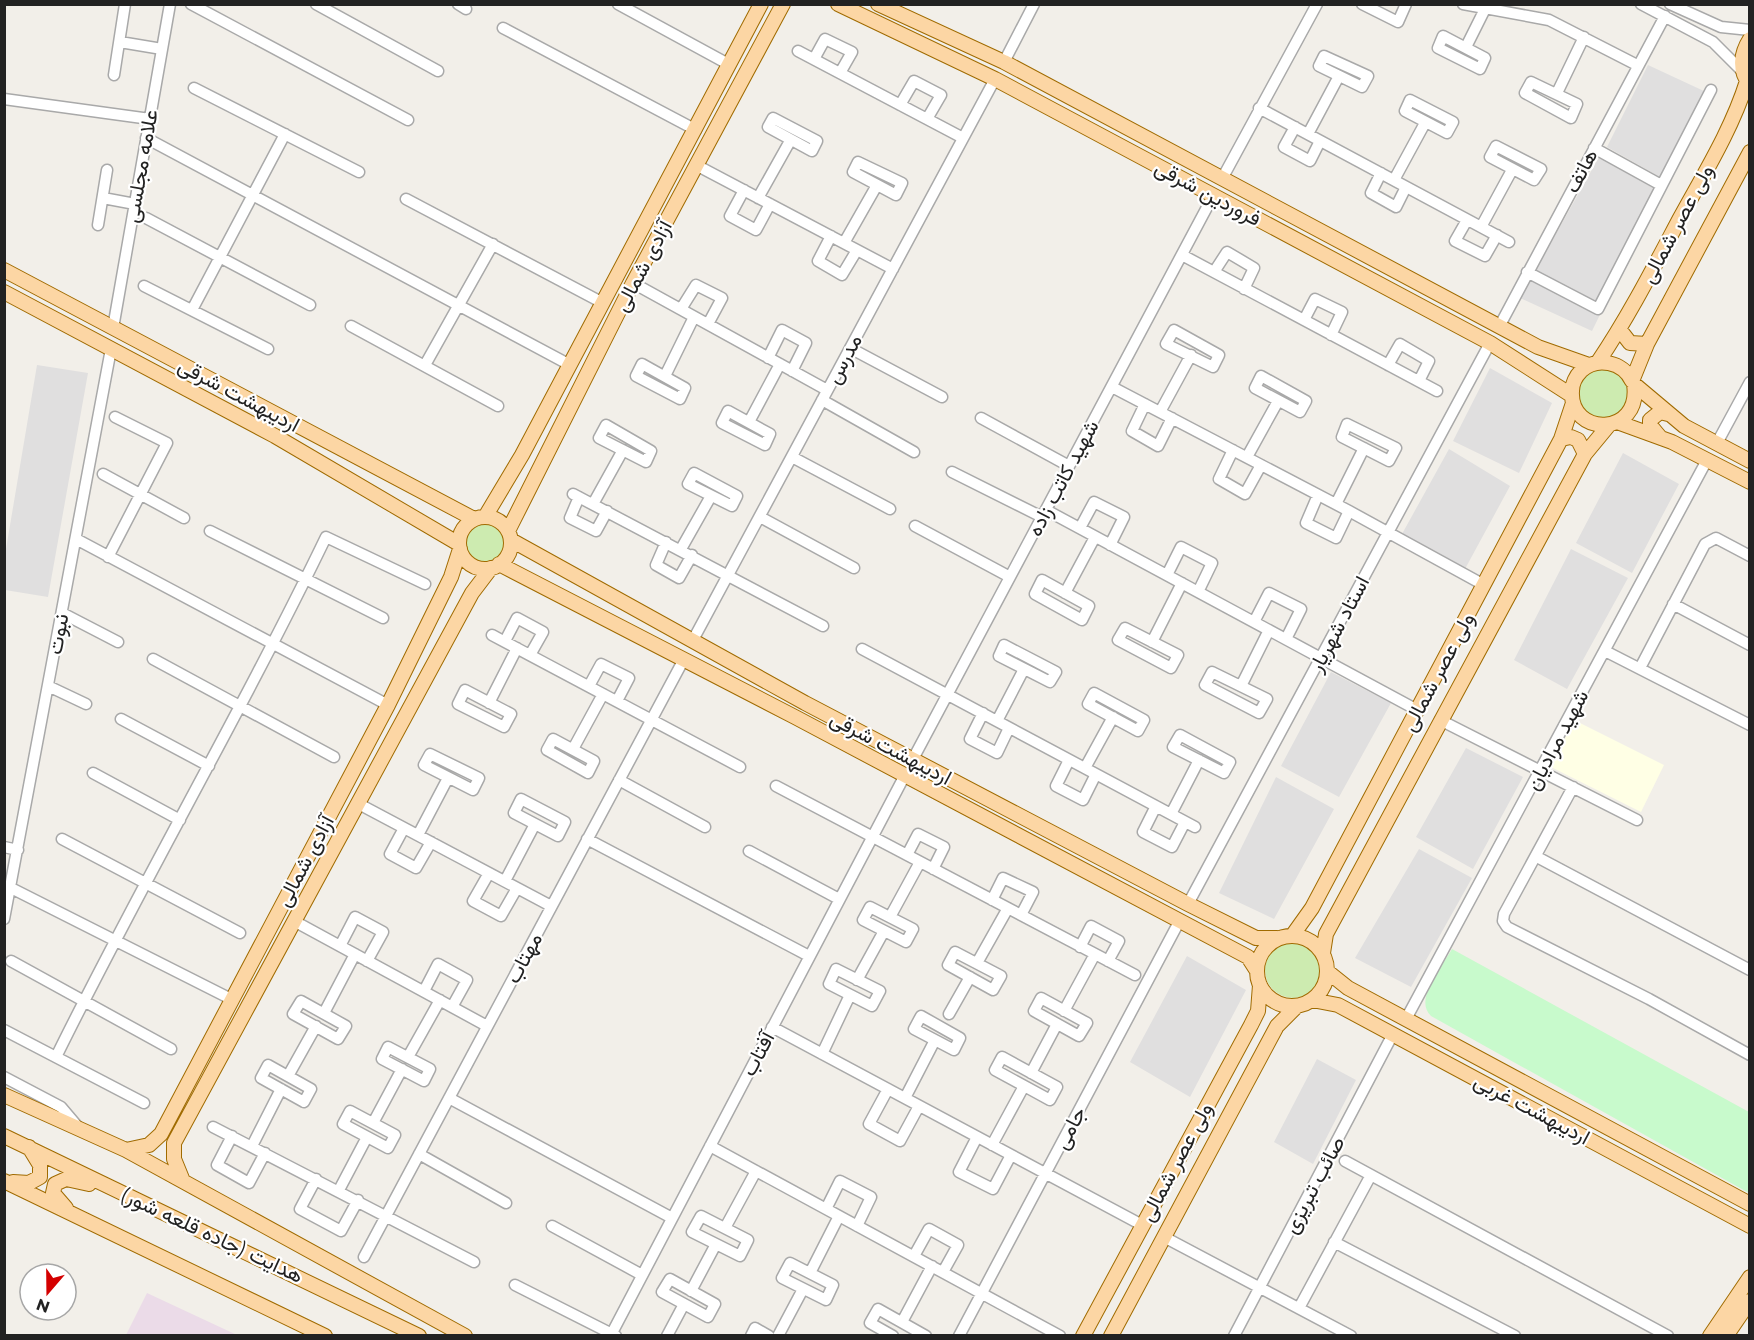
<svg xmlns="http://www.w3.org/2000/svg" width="1754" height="1340" font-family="Montserrat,Vazirmatn,sans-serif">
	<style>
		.residential { fill: #e0dfdf }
		.industrial { fill: #ebdbe8 }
		.education { fill: #ffffe5 }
		.grass { fill: #cdebb0 }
		.park { fill: #c8facc }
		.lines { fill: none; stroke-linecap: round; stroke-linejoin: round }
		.minor-casing { stroke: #a9a9a9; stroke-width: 13 }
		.major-casing { stroke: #a06b00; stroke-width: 16 }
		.minor { stroke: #fff; stroke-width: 10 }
		.major { stroke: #fcd6a4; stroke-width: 14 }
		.labels { text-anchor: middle; stroke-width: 4.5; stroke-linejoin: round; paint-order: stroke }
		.street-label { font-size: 21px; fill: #222; stroke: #fff }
	</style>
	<rect width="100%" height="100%" fill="#f2efe9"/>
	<path class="residential" d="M1648,65L1706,92L1660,177L1607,147Z
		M1599,157L1660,192L1592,331L1520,298Z
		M37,365L88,373L48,597L5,590V555Z
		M1490,368L1552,403L1519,473L1453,441Z
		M1449,449L1510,486L1465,569L1402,534Z
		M1623,453L1679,484L1632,573L1576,543Z
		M1571,549L1628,578L1567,689L1514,660Z
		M1331,672L1391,703L1339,797L1281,766Z
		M1466,748L1523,777L1473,869L1416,837Z
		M1276,777L1334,809L1274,919L1219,893Z
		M1419,849L1472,878L1411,987L1355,958Z
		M1187,956L1246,990L1190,1097L1130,1062Z
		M1317,1059L1356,1080L1313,1164L1274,1142Z"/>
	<path class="industrial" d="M147,1293L237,1335H126Z"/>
	<path class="education" d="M1574,720L1664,765L1641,812L1551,767Z"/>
	<path class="grass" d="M1578 394a25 25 0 1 1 50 0a25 25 0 1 1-50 0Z
		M464 543a21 21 0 1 1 42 0a21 21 0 1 1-42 0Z
		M1265 970a28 28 0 1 1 56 0a28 28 0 1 1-56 0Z"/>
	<path class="park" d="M1452,949L1749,1112V1193L1431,1016C1413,1000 1443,965 1452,949Z"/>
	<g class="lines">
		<g class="minor-casing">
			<path id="minor" d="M191,4L408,120
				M316,4L438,71
				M458,4L466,9
				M618,4L730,65
				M1362,4L1398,22L1406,4
				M1463,4L1549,20L1637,65
				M1641,4L1713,42L1742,71
				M1670,4L1721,27L1750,30
				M503,28L696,130
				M1443,36L1485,58L1480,69L1438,48Z
				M120,42L162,49
				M1466,47L1485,9
				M798,51L963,138
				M1324,56L1368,76L1362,87L1319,66Z
				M814,59L825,39L852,52L840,73
				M1004,62L1034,4
				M114,75L125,4
				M1531,82L1577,104L1571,118L1525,93Z
				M194,88L359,172
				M1557,93L1584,37
				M4,99L150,119
				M1410,100L1453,122L1447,133L1405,111Z
				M900,105L914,81L941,95L927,119
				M1259,108L1509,242
				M773,118L817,141L812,151L768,127Z
				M1295,127L1284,147L1310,161L1320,141
				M1308,134L1339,76
				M146,138L570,365
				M1496,146L1541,169L1534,180L1490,157Z
				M1594,148L1661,185
				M858,162L902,183L896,195L853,172Z
				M696,165L893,269
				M1381,173L1371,193L1396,207L1406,187
				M1223,177L1317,4
				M1394,180L1425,123
				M744,190L730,216L756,230L770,204
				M103,198L135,204
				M758,198L790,141
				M406,199L603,303
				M146,218L310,305
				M1467,220L1455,241L1485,256L1497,235
				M98,225L107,170
				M1481,227L1512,170
				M831,236L818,261L842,275L857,250
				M844,243L877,185
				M1182,255L1437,391
				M1214,272L1227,252L1254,268L1244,289
				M1527,272L1598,309L1711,90
				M633,283L827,390
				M144,286L268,349
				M681,309L696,285L722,298L708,324
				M192,310L285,134
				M1304,320L1315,299L1342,312L1331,335
				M351,326L498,406
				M1499,327L1665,16
				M113,328L170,4
				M1174,330L1219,355L1213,367L1166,344Z
				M850,348L942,397
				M768,358L782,330L806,343L792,371
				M642,364L685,388L680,399L636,376Z
				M425,365L493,244
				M1388,365L1400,344L1429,361L1419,381
				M665,376L694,317
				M1261,376L1306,401L1300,412L1255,388Z
				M1112,387L1349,511L1484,585
				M822,400L914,452
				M1145,404L1132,431L1158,446L1172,418
				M728,411L770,434L765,445L722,423Z
				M1160,412L1191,355
				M981,418L1069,466
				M749,422L780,364
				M1347,424L1396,448L1389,461L1342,437Z
				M606,425L651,451L646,462L599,438Z
				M1717,443L1750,382
				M1233,450L1219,479L1245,494L1261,465
				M792,457L890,509
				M1247,457L1278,401
				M952,472L1042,517
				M694,473L737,496L732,506L688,484Z
				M103,474L184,518
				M573,494L823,626
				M1318,495L1306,523L1336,538L1349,511
				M579,497L570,518L596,531L607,511
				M593,504L623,450
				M1336,504L1364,448
				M1046,510L1419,711
				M760,517L854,568
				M915,526L1010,577
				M1080,528L1094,502L1124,517L1110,545
				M210,531L383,618
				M76,539L388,705
				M666,542L656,565L679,578L692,555
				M681,549L711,496
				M108,557L167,443L115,417
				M1167,575L1181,547L1212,563L1198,592
				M1042,580L1089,606L1082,620L1035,594Z
				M1065,593L1095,537
				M1673,604L1750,645
				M62,613L118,642
				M1254,622L1269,593L1301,609L1286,639
				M1125,628L1178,655L1171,668L1118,640Z
				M492,635L740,767
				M693,640L995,79
				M505,641L517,618L543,632L530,655
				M1152,642L1182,583
				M1004,645L1056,672L1050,682L999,656Z
				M862,649L1195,827
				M1605,651L1750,725
				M153,659L334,757
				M1640,668L1705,544L1716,538L1750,556
				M1212,672L1267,699L1259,713L1205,685Z
				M48,686L86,704
				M589,686L601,664L629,678L617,701
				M1241,686L1269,630
				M465,690L511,714L504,727L458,704Z
				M1094,693L1144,720L1138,731L1088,704Z
				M489,703L517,648
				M983,713L970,739L997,753L1009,728
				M121,719L209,766
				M1440,720L1637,820
				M997,721L1024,669
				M1180,735L1230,762L1224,773L1173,747Z
				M553,739L594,761L588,773L547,750Z
				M573,749L603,694
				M430,754L479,778L473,790L424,765Z
				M913,759L1213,196
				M1069,760L1056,786L1083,800L1096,774
				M1085,768L1113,717
				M93,773L180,820
				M619,780L705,827
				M776,786L1135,975
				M1573,787L1504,914L1503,921L1507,927L1649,999L1750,1055
				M521,799L565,822L558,836L514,813Z
				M357,803L551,906
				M1156,806L1143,832L1172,847L1185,822
				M1171,814L1199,760
				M404,828L390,854L416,868L431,842
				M418,835L448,778
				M62,839L240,933
				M587,839L809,956
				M4,847L18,850
				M749,851L839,899
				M907,855L918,834L944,847L933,869
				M1537,857L1750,970
				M489,873L473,901L501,916L517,888
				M505,881L535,824
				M11,888L231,999
				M992,900L1003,878L1033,892L1021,915
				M1188,904L1490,343
				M870,907L913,929L906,942L863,920Z
				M890,917L920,862
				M4,919L111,349
				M294,921L487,1026
				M340,946L355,917L383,932L367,961
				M1080,947L1091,926L1119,941L1108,961
				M955,952L1001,976L993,990L948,965Z
				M11,961L171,1049
				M977,963L1008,908
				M836,969L880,991L872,1006L829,984Z
				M857,980L884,931
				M424,991L438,964L467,980L452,1007
				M1041,998L1087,1023L1079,1036L1034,1011Z
				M301,1001L346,1026L338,1039L293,1014Z
				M1064,1011L1095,954
				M324,1013L355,954
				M949,1014L970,977
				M921,1016L960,1038L954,1050L914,1029Z
				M1406,1019L1707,460
				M772,1027L1142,1225
				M4,1030L144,1103
				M388,1047L430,1069L424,1081L382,1059Z
				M822,1054L850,995
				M56,1057C142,882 241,713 326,537L425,584
				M408,1057L440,1000
				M1002,1057L1057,1087L1050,1100L995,1070Z
				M268,1065L311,1089L304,1102L261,1078Z
				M1031,1073L1057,1024
				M288,1076L316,1026
				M4,1077L61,1107L78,1127
				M888,1089L869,1124L900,1141L919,1106
				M449,1098L672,1218
				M905,1098L935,1040
				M350,1111L395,1135L388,1148L343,1124Z
				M373,1123L402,1069
				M213,1127L474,1262
				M232,1136L217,1165L249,1183L265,1153
				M977,1137L959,1172L993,1189L1011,1155
				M992,1145L1024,1086
				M252,1146L281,1089
				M710,1146L1060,1336
				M419,1154L506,1203
				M1345,1161L1668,1336
				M316,1179L300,1209L341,1231L358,1200
				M339,1190L367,1137
				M826,1209L840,1181L871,1197L857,1226
				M701,1216L748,1240L740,1256L692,1232Z
				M552,1226L642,1275
				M725,1228L756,1171
				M1164,1237L1351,1336
				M1334,1242L1515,1336
				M914,1256L929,1229L958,1245L943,1272
				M364,1257L684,659
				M790,1263L833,1285L826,1300L782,1278Z
				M810,1273L839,1216
				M670,1279L715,1304L708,1317L662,1292Z
				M515,1285L616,1336
				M691,1291L716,1244
				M1299,1308L1371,1175
				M902,1322L932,1266
				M612,1333L905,775
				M667,1336L684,1304
				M751,1336L755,1328L769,1336
				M778,1336L803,1289
				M893,1336L870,1323L878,1309L926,1336
				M959,1336L1180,920
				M1234,1336L1393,1034"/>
		</g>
		<g class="major-casing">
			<path id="major" d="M838,4L995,79L1490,343L1571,395
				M878,4L1004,62L1538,347L1589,365
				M1750,39C1741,53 1738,70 1750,85
				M4,270L474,519
				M4,292L275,436L459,544
				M1620,330L1630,343L1647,344
				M1598,362C1629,316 1654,267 1680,218C1704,174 1732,129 1747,81
				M1632,381L1647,344L1750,152
				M1632,381C1623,362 1597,356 1581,371C1576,376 1572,384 1572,391C1569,437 1642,437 1634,384
				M1634,384L1684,426L1750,461
				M1617,422L1672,442L1750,482
				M1660,437L1650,425V420L1660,412L1668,414
				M1561,439L1571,437L1578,440L1585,454
				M485,517L522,455L761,4
				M459 543a26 26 0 1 1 52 0a26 26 0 1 1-52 0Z
				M508,531L633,283L783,4
				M511,540L805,703L1188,904L1256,938H1277
				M499,564L795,717L1248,957L1257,971
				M1257 971a35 35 0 1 1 70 0a35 35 0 1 1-70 0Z
				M1292,936L1312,908L1561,439L1573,403
				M1323,953L1326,934L1585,454L1609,425
				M1328,972L1348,988L1750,1204
				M1312,1000L1338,1005L1750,1226
				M4,1095L126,1150L465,1336
				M4,1136L419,1336
				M126,1150L149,1145L161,1134L388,705L451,577L460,549
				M4,1181L325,1336
				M183,1181L174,1159V1143L472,593L491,568
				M13,1182L29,1183L40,1177V1165L29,1147
				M66,1208L53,1193L55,1184L66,1179L89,1184
				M1083,1336L1251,1025L1258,1011L1260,985
				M1111,1336L1277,1026L1297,1006
				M1710,1336L1750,1277
				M1726,1336L1750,1301"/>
		</g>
		<use href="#minor" class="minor"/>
		<use href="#major" class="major"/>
	</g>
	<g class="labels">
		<g class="street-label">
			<text transform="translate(141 166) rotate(-80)" y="7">علامه مجلسی</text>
			<text transform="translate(1581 171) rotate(-62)" y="7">هاتف</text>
			<text transform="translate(1208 193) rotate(28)" y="7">فروردین شرقی</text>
			<text transform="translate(1677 224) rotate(-62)" y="7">ولی عصر شمالی</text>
			<text transform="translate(643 266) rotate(-62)" y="7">آزادی شمالی</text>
			<text transform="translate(844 359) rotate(-62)" y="7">مدرس</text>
			<text transform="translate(239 395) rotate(28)" y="7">اردیبهشت شرقی</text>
			<text transform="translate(1063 478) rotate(-62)" y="7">شهید کاتب زاده</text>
			<text transform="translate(1339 624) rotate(-62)" y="7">استاد شهریار</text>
			<text transform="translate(58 634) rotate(-80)" y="7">نبوت</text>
			<text transform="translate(1438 672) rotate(-62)" y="7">ولی عصر شمالی</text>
			<text transform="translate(1557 740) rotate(-62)" y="7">شهید مرادیان</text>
			<text transform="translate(891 748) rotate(28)" y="7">اردیبهشت شرقی</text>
			<text transform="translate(305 861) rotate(-62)" y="7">آزادی شمالی</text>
			<text transform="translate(524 958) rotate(-62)" y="7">مهتاب</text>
			<text transform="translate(758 1054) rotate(-62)" y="7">آفتاب</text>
			<text transform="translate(1532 1109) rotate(28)" y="7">اردیبهشت غربی</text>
			<text transform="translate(1070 1128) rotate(-62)" y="7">جامی</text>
			<text transform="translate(1176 1162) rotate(-62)" y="7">ولی عصر شمالی</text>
			<text transform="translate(1314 1185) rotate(-62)" y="7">صائب تبریزی</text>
			<text transform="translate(212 1235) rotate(25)" y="7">هدایت (جاده قلعه شور)</text>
		</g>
	</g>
	<rect width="1754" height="1340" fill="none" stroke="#222222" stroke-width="12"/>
	<g transform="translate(48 1292) rotate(200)"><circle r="28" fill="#ffffff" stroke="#a7a7a7" stroke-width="1.5"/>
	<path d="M0-4.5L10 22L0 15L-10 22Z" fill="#d40000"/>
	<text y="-9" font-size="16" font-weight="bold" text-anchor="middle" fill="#222222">N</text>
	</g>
</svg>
